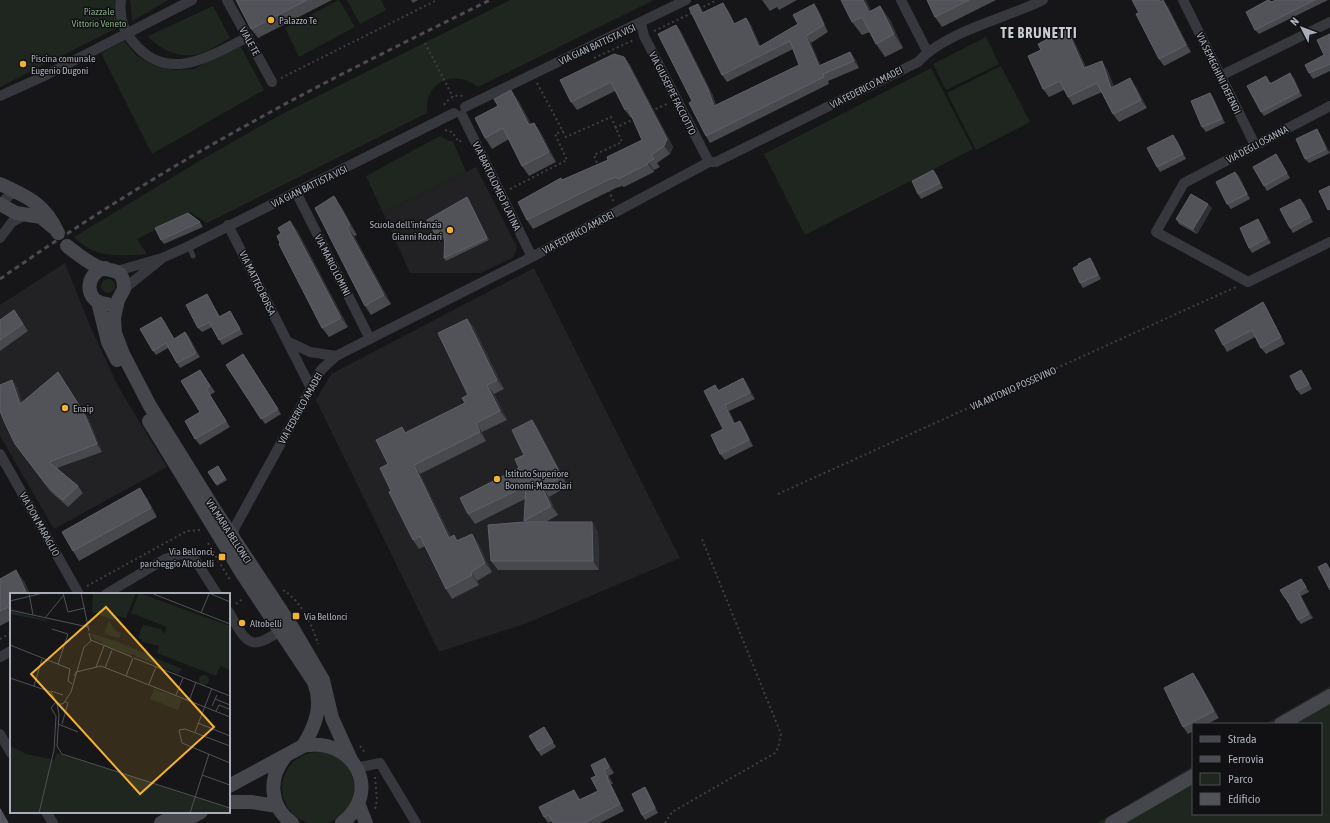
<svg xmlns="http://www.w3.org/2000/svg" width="1330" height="823" font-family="'Asap Condensed',sans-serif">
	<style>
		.built { fill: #222225 }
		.green { fill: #1e261f }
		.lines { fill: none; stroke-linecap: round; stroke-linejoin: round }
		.path { stroke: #3d3f44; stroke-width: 2; stroke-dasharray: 2 3; stroke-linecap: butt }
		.lane { stroke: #37383d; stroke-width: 5 }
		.street { stroke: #37383d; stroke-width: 10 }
		.secondary { stroke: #45474d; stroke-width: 14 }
		.rail { stroke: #4a4c52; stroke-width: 3; stroke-dasharray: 5 4; stroke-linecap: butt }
		.wall { fill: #47494d }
		.shaded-wall { fill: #2f3033 }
		.building { fill: #525359; stroke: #5f6168 }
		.poi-dot { fill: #f2b134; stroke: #111113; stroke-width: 1.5 }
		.labels { text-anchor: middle; stroke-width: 3; stroke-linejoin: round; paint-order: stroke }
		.park-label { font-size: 10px; fill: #7fa381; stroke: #111113 }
		.poi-label { font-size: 10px; fill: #a8adb8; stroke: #111113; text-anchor: start }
		.street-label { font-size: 10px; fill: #a8adb8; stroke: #111113 }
		.district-label { font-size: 14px; font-weight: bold; letter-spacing: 1px; fill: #c9ccd4; stroke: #111113 }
		.inset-road { fill: none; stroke: #505258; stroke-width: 1 }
		.view { fill: #f2b134; fill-opacity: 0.15; stroke: #f2b134; stroke-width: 2 }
		.inset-edge { fill: none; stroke: #a8adb8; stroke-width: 2 }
	</style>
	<rect width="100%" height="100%" fill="#161618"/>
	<path class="built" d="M476,167L517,247L514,257L481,273H410L383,213Z
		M65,263L90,326L119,388L167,467L54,529L0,436V305Z
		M534,268L680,558L527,623L439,652L316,400L331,374Z"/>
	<path class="green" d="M0,0H116L119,27L0,87Z
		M130,0H169L132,21Z
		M339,0L355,27L299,57L285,28Z
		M347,0H381L386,10L360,24Z
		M510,0H654L478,87C462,74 436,75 428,98C427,102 427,108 427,113L207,223L190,212L137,239L147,254C120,256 95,259 74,237L201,160L280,115Z
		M213,6L230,38C220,43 210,51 199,54C181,59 159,50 148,36Z
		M986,37L999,64L946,90L933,64Z
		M124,41L137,56L155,66L174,70L194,69L240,45L264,90L152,154L101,53Z
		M1001,66L1030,122L976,150L947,93Z
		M931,68L973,149L805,235L764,154Z
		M440,136L449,141H453L466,172L383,213L366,176Z
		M101 286a7 7 0 1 1 14 0a7 7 0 1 1-14 0Z
		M1330,686V823H1097L1193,766V814H1321V724H1265Z
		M282 788a36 36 0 1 1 72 0a36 36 0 1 1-72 0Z"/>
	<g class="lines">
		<path class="path" d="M699,9L717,0
			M654,31L694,12
			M425,43L453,97
			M594,58L634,40
			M281,78L437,0
			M537,83L566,137L611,117L622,142L594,155L598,166
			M444,105C449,98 455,94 463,96
			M651,111L667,104
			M615,128L634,119
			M445,130L452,132L459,142L462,140
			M510,189L567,160L555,134L563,131
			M609,190L613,201
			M778,494L1236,287
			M208,543L230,580
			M87,586L187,531L200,530
			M283,590C301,601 312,624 318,644
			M236,604L244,598
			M0,639L11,633
			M360,746L366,754
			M375,777L377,799L375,810
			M665,823L672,812L775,753L778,748L781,734L702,539"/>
		<path class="lane" d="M189,246L193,256"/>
		<path class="street" d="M121,0C119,16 123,31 134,43C168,84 210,56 248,37
			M227,0L272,82
			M901,0L927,51
			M1183,0L1255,145
			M641,23L644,36L709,162
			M1220,76L1330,22
			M0,96L42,77L192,0
			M1330,106L1184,183L1156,232L1248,282L1330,242
			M465,107L686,0
			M462,115L532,257
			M296,192L370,339
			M0,204L10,195L17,192
			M228,225L311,388
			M0,238L12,222L25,215
			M117,271L162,258L189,246L454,113
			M124,289L161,259
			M287,341L310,352L336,356
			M0,454L79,594
			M231,540L235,527L321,370L336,356L532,257L709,162H716L918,62C944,32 1007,18 1043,0
			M106,594L165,559L180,554L194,558L217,594
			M229,612C235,621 244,646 258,642C266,641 274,634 281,631
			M0,657L11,651
			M0,734L11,753
			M356,768L380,763L416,823
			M46,812L53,823"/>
		<path class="secondary" d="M0,184C28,197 45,204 58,233
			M0,204L16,213L41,217L53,227
			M67,246C76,253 86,261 96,266C110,273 124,265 124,289L118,300L114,318L115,333L123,354L150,406L214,509L292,627L323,680L332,718L351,760
			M105,268C84,273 84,303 107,304
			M98,302L108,342L117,360
			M149,421L243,575L314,682C323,705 316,725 303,746
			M1281,724L1330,696
			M285,757C268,778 269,806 292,823
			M229,786L303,746C354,736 383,792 342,823
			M229,802H251L277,806
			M358,803L366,823
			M161,823L181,812
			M180,823L201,812
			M1112,823L1193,776"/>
		<path class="rail" d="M0,279C82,222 168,168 256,120C333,77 412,39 490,0"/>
	</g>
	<path class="wall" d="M236,0H332L258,38L251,29Z
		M411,0H418L413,3Z
		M762,0H797L779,10L777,7L770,11Z
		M927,0H996L942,27L935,17Z
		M1269,0L1271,2L1276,0H1328L1259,34L1255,30Z
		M1162,1L1168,7L1191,52L1164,66L1159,59Z
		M698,4L704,13L728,10L735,24L746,18L751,25L760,46L798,24L814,4L819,11L828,32L811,43L820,65L850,52L855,59L859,68L828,81L829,84L710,143L706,136L692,101L676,25L681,32L713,96L716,105L799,65L793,49L727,82L722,75Z
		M880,6L890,20L903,48L885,57L876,44L870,32L862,35L852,22Z
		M1067,29L1072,37L1086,67L1107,69L1114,87H1136L1147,108L1119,122L1113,114L1102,92L1073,105L1068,97L1064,90L1049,97L1043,89L1041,50Z
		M1330,34V71L1313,79L1309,73L1324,55Z
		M624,57L630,65L673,147L670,154L657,163L660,167L654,170V172L624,187L622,186L616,188L533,229L527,220L562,180L608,160L642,140L632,117L631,118L625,110L615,91L577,110L571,102Z
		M1294,78L1302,96L1264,116L1261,112L1270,81L1271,83Z
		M1210,93L1213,97L1225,123L1206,132L1202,127Z
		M518,100L531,124L534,123L541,133L556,162L529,176L522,166L509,139L492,149L485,138Z
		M1320,134L1330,153L1309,163L1305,159Z
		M1177,140L1186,159L1160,172L1157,167Z
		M1276,154L1290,178L1267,191L1264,186Z
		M933,170L937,175L943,188L921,199L918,194Z
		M1235,172L1239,176L1250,199L1231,209L1227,204Z
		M467,197L489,240L446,261L444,258V239L439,242L438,239Z
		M1304,203L1313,222L1293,233L1290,228Z
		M341,206L357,235L354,236L391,304L371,315L365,306Z
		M1212,208L1197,234L1179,224L1176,219Z
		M200,222L203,227L164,244L161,240Z
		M1261,224L1271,243L1252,253L1249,248Z
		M297,230L348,327L329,337L322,328Z
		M1093,262L1101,279L1083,288L1080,283L1079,265Z
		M210,299L220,317L230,311L233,316L243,334L222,345L212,327L202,332L198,328Z
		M1263,302L1267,309L1285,344L1266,354L1261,348L1255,337L1227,352L1223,345Z
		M14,310L28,331L0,351V320Z
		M161,317L174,339L185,332L189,337L200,357L180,368L168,348L156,355L153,351Z
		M467,319L474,328L504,389L494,394L507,420L482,432L486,441L420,474L451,537L457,540L472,534L478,543L492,572L477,581L479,585L452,599L446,589L425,546L419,549L413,540L391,491L388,464L406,432L465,403L468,395Z
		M246,359L281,414L265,424L226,365Z
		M200,370L215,392L210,395L230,427L200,445L195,439L200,412Z
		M1301,370L1305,375L1312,389L1301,395L1297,390Z
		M58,372L89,420L102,452L57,468L78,486L83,493L68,507L50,491L15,444L17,387L22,403Z
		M743,378L747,384L755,399L729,411L735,423L740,421L744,427L753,446L725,460L720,454L723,429L715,385L719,390Z
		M532,420L538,429L568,486L549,497L558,515L546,522H592L598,532L599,570H498L491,561L525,522V499L475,524L468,514L519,468L524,455Z
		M218,466L227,480L217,486L208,472Z
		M147,498L157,517L79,561L73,551Z
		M0,579L24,581L30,594H11V620L0,626Z
		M1301,579L1304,583L1309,592L1301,596L1313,618L1301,624L1298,620L1289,603H1288L1285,598Z
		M1198,680L1219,718L1207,724H1193V731L1188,734L1183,727Z
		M544,727L556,747L541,756L538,751Z
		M609,764L614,773L609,776L613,784H611L624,811L600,823H553V821L548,823L544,817L579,797L580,800L598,791L596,776Z
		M645,787L648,792L658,813L645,820L642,815Z"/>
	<path class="shaded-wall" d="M863,0H866L879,26L869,12Z
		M1163,0L1168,7L1191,52L1186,45Z
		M723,3L728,10L738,31L734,24Z
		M698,4L703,11L707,20L702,13Z
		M814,4L819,11L828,32L824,25Z
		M880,6L890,20L903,48L894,34Z
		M746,18L751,25L764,54L759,47Z
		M676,25L681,32L713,96L719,113L714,106Z
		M1067,29L1072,37L1090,76L1084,68Z
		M806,36L811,43L824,73L819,66Z
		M850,52L855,59L859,68L854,61Z
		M624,57L630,65L673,147L670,154L664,146Z
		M1102,61L1107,69L1117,96L1111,88Z
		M1290,73L1294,78L1302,96L1299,92Z
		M1130,78L1136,87L1147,108L1141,100Z
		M511,90L518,100L537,135L529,125Z
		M1210,93L1213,97L1225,123L1222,119Z
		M534,123L541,133L556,162L549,152Z
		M1317,129L1320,134L1330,153L1326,149Z
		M1173,135L1177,140L1186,159L1183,154Z
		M648,162L654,170V172L648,164Z
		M933,170L937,175L943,188L940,183Z
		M1235,172L1239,176L1250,199L1247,194Z
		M334,196L341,206L357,235L350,225Z
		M467,197L469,199L489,240L487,238Z
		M1300,199L1304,203L1313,222L1310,217Z
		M1208,204L1212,208L1197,234L1193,229Z
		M1258,219L1261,224L1271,243L1267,238Z
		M290,221L297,230L348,327L341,318Z
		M347,227L354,236L391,304L384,295Z
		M1090,258L1093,262L1101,279L1098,275Z
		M1263,302L1267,309L1285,344L1281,337Z
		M161,317L165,322L177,344L174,339Z
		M467,319L474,328L504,389L497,380Z
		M185,332L189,337L200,357L196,353Z
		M1301,370L1305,375L1312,389L1309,384Z
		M58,372L89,420L102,452L97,444Z
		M743,378L747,384L755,399L750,393Z
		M12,380L17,387L25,411L20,404Z
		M487,385L494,394L507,420L500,411Z
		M725,405L729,411L738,430L734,424Z
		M532,420L538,429L568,486L562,477Z
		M740,421L744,427L753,446L749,440Z
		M476,423L482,432L486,441L480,432Z
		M414,465L420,474L456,547L449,538Z
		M542,487L549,497L558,515L551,506Z
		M140,488L147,498L157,517L151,508Z
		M592,522L598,532L599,570L593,561Z
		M472,534L478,543L492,572L485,563Z
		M16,570L24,581L30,594H27Z
		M471,572L477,581L479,585L472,575Z
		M1298,592L1301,596L1313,618L1309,614Z
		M1193,673L1198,680L1219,718L1214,711Z
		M605,758L609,764L614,773L609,767Z
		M604,770L609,776L613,784L608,777Z
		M607,778L611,784L624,811L620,804Z
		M645,787L648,792L658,813L655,808Z
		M574,790L579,797L583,807L579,800Z
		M0,807L1,809L9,823H8L0,809Z"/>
	<path class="building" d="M236,0H307L251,29Z
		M841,0H863L869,12L880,6L894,34L876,44L862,17L852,22Z
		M927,0H969L935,17Z
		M1132,0H1160V2L1163,0L1186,45L1159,59L1136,14L1139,13Z
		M1268,0H1269L1271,2L1276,0H1315L1255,30L1246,12Z
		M723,3L734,24L746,18L759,47L798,24L793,15L814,4L824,25L806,36L819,66L850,52L854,61L823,74L824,77L706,136L689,103L692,101L658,34L676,25L708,89L714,106L799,65L790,41L722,75L689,8L698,4L702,13Z
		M1067,29L1084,68L1102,61L1111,88L1130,78L1141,100L1113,114L1097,83L1068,97L1060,81L1043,89L1028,56L1041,50L1038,44Z
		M1330,34V64L1309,73L1305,65L1324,55L1317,40Z
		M614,54L624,57L667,139L664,146L651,155L654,159L648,162V164L618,179L616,177L610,179L527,220L518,202L561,178L562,180L608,160L607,157L642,140L628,108L625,110L611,82L571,102L560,80Z
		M1290,73L1299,92L1261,112L1247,86L1266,76L1270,84Z
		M511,90L529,125L534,123L549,152L522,166L503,128L485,138L475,118L498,106L494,99Z
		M1210,93L1222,119L1202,127L1191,101Z
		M1317,129L1326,149L1305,159L1296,139Z
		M1173,135L1183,154L1157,167L1147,148Z
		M1276,154L1287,173L1264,186L1253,167Z
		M933,170L940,183L918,194L912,181Z
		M1235,172L1247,194L1227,204L1216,182Z
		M1330,186V209L1328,210L1319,191Z
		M1191,194L1208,204L1193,229L1176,219Z
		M334,196L350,225L347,227L384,295L365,306L315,208Z
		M467,197L487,238L444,258L445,236L438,239L427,220Z
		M1300,199L1310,217L1290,228L1280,209Z
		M188,213L200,222L161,240L155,228Z
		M1258,219L1267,238L1249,248L1240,228Z
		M290,221L341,318L322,328L279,244L280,243L277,236L281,233L278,228Z
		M1090,258L1098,275L1080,283L1073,268L1079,265L1078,264Z
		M207,294L219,317L230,311L240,329L219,340L209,322L198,328L186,305Z
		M1263,302L1281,337L1261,348L1252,330L1223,345L1215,330Z
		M14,310L23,324L0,340V320Z
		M161,317L174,339L185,332L196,353L177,363L166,343L153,351L140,329Z
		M467,319L497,380L487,385L500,411L476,423L480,432L414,465L449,538L454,535L457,541L472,534L485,563L471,572L472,575L446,589L420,536L413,540L389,492L391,491L380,468L388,464L376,440L402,427L405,433L465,403L462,398L468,395L438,333Z
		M243,354L278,409L261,419L226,365Z
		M200,370L210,386L206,389L226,421L195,439L185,421L200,412L181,381Z
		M1301,370L1309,384L1297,390L1290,376Z
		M58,372L84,413L97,444L49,462L78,486L63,500L45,483L15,444L4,421L0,411V385L12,380L20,404Z
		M743,378L750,393L725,405L734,424L740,421L749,440L720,454L711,435L723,429L704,391L715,385L718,391Z
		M532,420L562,477L542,487L551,506L524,521L526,486L468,514L460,498L519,468L515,459L524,455L512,430Z
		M218,466L225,478L216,484L208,472Z
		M140,488L151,508L73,551L62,532Z
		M524,522H592L593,561H491L488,525Z
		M1326,563L1330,570V590L1318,567Z
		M16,570L27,594H11V606L0,611V579Z
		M1301,579L1306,587L1298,592L1309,614L1298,620L1286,598H1285L1280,590Z
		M1193,673L1214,711L1183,727L1164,688Z
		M544,727L553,742L538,751L529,736Z
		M605,758L609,767L604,770L608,777L607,778L620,804L584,823H553L549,815L544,817L539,807L574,790L579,800L598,791L591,778L596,776L591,765Z
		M645,787L655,808L642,815L632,794Z
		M0,809L8,823H0Z"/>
	<g class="poi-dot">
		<circle cx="271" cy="20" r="4"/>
		<circle cx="23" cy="64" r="4"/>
		<circle cx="450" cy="230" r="4"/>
		<circle cx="65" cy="408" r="4"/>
		<circle cx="497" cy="479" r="4"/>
		<rect x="218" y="553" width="8" height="8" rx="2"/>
		<rect x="292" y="612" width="8" height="8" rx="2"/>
		<circle cx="242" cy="623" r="4"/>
	</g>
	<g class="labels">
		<g class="park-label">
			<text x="99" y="15">Piazzale<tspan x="99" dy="12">Vittorio Veneto</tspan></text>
		</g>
		<g class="poi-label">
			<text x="279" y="24">Palazzo Te</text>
			<text x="31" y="62">Piscina comunale<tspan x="31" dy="12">Eugenio Dugoni</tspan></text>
			<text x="442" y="228" text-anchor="end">Scuola dell'infanzia<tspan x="442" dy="12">Gianni Rodari</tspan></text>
			<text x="73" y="412">Enaip</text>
			<text x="505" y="477">Istituto Superiore<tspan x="505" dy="12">Bonomi-Mazzolari</tspan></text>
			<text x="214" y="555" text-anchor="end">Via Bellonci,<tspan x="214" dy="12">parcheggio Altobelli</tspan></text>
			<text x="304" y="620">Via Bellonci</text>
			<text x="250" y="627">Altobelli</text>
		</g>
		<g class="street-label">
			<text transform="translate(250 41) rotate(61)" y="4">VIALE TE</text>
			<text transform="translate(597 44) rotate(-25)" y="4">VIA GIAN BATTISTA VISI</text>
			<text transform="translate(1219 73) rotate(64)" y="4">VIA SEMEGHINI DEFENDI</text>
			<text transform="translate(866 87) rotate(-27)" y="4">VIA FEDERICO AMADEI</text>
			<text transform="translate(673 93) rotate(63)" y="4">VIA GIUSEPPE FACCIOTTO</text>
			<text transform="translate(1257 144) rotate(-28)" y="4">VIA DEGLI OSANNA</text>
			<text transform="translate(309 186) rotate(-26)" y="4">VIA GIAN BATTISTA VISI</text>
			<text transform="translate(497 186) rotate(64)" y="4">VIA BARTOLOMEO PLATINA</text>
			<text transform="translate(578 232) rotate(-28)" y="4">VIA FEDERICO AMADEI</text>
			<text transform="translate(333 265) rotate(63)" y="4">VIA MARIO LOMINI</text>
			<text transform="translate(258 283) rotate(64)" y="4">VIA MATTEO BORSA</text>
			<text transform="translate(1013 388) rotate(-24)" y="4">VIA ANTONIO POSSEVINO</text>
			<text transform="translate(300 408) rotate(-61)" y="4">VIA FEDERICO AMADEI</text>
			<text transform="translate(40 524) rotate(61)" y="4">VIA DON MARAGLIO</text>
			<text transform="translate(229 531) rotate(57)" y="4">VIA MARIA BELLONCI</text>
		</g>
		<g class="district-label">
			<text x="1039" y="38">TE BRUNETTI</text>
		</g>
	</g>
	<g transform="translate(10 593)">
		<rect width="220" height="220" fill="#161618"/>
		<path d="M83,0H126L116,25L108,23L103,27L82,19ZM129,0L220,33V77L210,73L206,83L147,60L149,53L132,49V46L128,45L133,32L151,36L154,41L157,34L121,20ZM0,18L34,26L40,29L0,21ZM99,28L105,37L111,40L109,45L94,41ZM80,40L108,49L172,76L168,81L127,64L124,61L120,62L92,51V49L85,46V48ZM189 87a5 5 0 1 1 10 0a5 5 0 1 1-10 0ZM144,96L172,106L168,117L140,106ZM0,153L16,161L44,167L47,160L220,215V220H0Z" fill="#1e261f"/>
		<path class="inset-road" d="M19,0L23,22M53,0L58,19L75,15M71,0L79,38M141,0L220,31M199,0L220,9M0,8L33,0M0,17L78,34M191,20L199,1M35,25L53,3M42,36L58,41L48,71M81,47L122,64M0,52L60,76L58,88L62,91M124,65L220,103M86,74L94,53M95,75L102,57M64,83L66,79L91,73L220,124M116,83L123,65M0,85L41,99L47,111H53L61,99L74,54L81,48L79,40M139,91L146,74M24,93L32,66M41,98L53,102M166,102L173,85M205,106L220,112M179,108L186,89M47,111L49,121L47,153L52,161L220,215M202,113L207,102M206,118L209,112L219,116L220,114M188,130L220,143M48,131L68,139M52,131L58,110L55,109M185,139L202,95M220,153L175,136L169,137L172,150L220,170M192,182L220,192M29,220L44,157L46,123L41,115L46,109M180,220L199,161"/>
		<path class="view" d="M96,14L204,134L130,201L21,81Z"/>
		<rect width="220" height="220" class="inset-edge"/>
	</g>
	<rect x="1192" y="723" width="130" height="92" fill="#111113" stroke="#4d4f55"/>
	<rect x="1200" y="736" width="20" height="6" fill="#45474d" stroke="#4d4f55"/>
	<text x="1228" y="743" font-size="12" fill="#a8adb8">Strada</text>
	<rect x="1200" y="756" width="20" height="6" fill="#4a4c52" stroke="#4d4f55"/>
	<text x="1228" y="763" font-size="12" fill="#a8adb8">Ferrovia</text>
	<rect x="1200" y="773" width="20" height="12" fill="#1e261f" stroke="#4d4f55"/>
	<text x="1228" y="783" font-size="12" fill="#a8adb8">Parco</text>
	<rect x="1200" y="793" width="20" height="12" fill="#525359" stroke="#4d4f55"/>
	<text x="1228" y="803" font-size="12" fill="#a8adb8">Edificio</text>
	<g transform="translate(1302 28) rotate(312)" stroke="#111113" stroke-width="3" paint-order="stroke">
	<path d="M0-3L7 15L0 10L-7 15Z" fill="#a8adb8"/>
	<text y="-6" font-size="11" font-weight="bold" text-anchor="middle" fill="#a8adb8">N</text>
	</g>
</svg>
